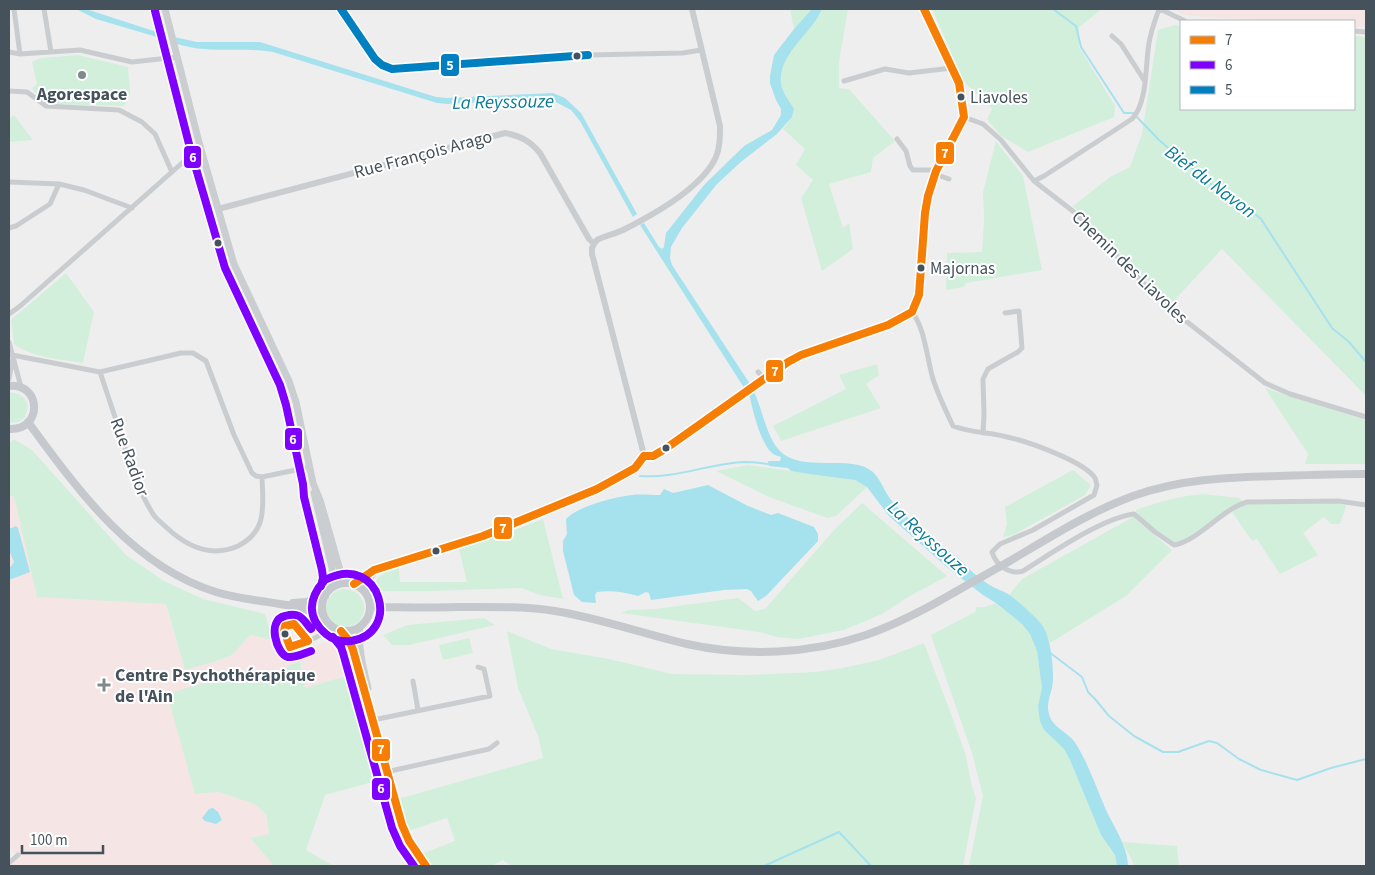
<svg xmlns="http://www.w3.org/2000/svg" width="1375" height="875" font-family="'Source Sans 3',sans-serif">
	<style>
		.medical { fill: #f6e5e5 }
		.green { fill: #d2efdc }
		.water { fill: #a6e1ee }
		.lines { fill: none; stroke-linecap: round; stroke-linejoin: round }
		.stream { stroke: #a6e1ee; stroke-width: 2 }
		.minor { stroke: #cacdcf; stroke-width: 5 }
		.tertiary { stroke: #cacdcf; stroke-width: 6 }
		.secondary { stroke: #caced0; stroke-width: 7 }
		.primary { stroke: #c5c9cd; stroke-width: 8 }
		.primary-bridge { stroke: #c5c9cd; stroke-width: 8 }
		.bus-1-casing { stroke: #fff; stroke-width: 11 }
		.bus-2-casing { stroke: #fff; stroke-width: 11 }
		.bus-3-casing { stroke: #fff; stroke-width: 11 }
		.bus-1 { stroke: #f67e05; stroke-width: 8 }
		.bus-2 { stroke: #8000ff; stroke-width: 8 }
		.bus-3 { stroke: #0080c0; stroke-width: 8 }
		.bus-dot { fill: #45525b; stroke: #fff; stroke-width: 2 }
		.poi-dot { fill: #80898e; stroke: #fff; stroke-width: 2 }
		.labels { text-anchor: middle; stroke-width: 4; stroke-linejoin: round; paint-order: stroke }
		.bus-label { font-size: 17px; fill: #45525b; stroke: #fff; text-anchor: start }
		.poi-label { font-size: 18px; font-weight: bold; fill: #45525b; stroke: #fff }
		.street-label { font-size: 18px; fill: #45525b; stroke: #fff }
		.water-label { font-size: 19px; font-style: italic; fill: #0a7b94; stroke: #fff }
		.line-badge { stroke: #fff; stroke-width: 2 }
		.badge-label { font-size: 14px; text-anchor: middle; font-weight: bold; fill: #fff }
	</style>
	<rect width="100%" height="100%" fill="#efeeee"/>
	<path class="medical" d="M1175,9H1366V27H1354V21H1270L1193,16L1181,14Z
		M14,496L37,596L165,603L185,670L232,655L250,635L273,640L279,656L337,639L353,674L305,689L300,661L291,665L266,681H258L253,677L195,794L219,792L254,804L266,814L269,835L250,839L274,866H10L19,858L9,847V497Z"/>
	<path class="green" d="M790,9H812L794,29Z
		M822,9H848L839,62V88L849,89L895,141L873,158L871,172L829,184L843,228L849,223L853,249L822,271L801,198L813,180L796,165L805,149L783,129L792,117L794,109C790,102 782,92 781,85C777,60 806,32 820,14Z
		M932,9H1100L1101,10L1079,27V47L1115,106L1114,117L1028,152L1000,135L987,119L992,109L964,82Z
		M1175,25L1181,26V109H1354V36L1366,37V396L1222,249L1171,304L1073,206L1110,177L1130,167L1142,134L1158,30Z
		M78,55L128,67L130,94L124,106L50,104L41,101L32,88L37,84L32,62L41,58Z
		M14,115L33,140L9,142V119Z
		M996,141L1023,176L1042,270L966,283L964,287L946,290L947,253L982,252L984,220L983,192Z
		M66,273L94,312L83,363C60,359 33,358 14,344L11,320Z
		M877,364L879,375L866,384L881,408L781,441L773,426L846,389L839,375Z
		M1265,388L1301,400L1366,420V464H1305L1308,454Z
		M9,393C18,392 25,396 28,406L25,417L19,422L9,423Z
		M14,439L32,450L126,555L164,581L203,599L265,614L273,640L250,635L232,655L216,661L185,670L166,604L37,597L14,496L9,497V443Z
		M748,465L855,480L867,487L836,516L827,518L769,497L716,471Z
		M1073,470L1091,485L1085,495L1013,535L1003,537L1007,523L1005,507Z
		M1203,494L1240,498L1242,501L1186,538C1181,541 1175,543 1170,541C1158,537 1146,521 1136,512V510C1158,502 1179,496 1203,494Z
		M862,503L947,576L910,596L882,614L844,630L798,639L777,637L759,632L621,613L628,610L655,609L738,598L755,611L765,609L834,530Z
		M1336,503L1345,505L1346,507L1340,524H1331L1324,517L1303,533L1318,555L1280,574L1257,539L1252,541L1232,512L1240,506L1247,504Z
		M1133,517L1172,550L1126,596L1050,643L1043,626L1009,595L1022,579Z
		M543,519L563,599L540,595L521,588L432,591H376L373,589C377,573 385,573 399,568L400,582H467L459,549L492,539Z
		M326 608a19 19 0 1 1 38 0a19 19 0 1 1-38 0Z
		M996,603L1022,624L1031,634L1037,651L1041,678L1042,688L1038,706L1044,730L1064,749L1070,760L1101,835L1115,855L1117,866H969L983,796L972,753L931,635L975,612L977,607H985Z
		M484,618L495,625L409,645H392L383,635L407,625Z
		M507,631L551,649L609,659L672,674L749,675L815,672L843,668L879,660L924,643L953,719L966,756L971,783L976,798L963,866H511L503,860L492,866H432L421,854L455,841L447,818L408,831L398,799L543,758L538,736L518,688Z
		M469,638L473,653L443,660L439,645Z
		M300,661L305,688L353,674L380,780L325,795L306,850L334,866H274L250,838L269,834L266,814L254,804L219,792L195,794L167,694L248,670C260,688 267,679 282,670C288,666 294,663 300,661Z
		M1122,842L1177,846L1179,866H1133V862Z"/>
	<path class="water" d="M76,9H86L166,35L167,40L96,19Z
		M812,9H822C811,35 778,53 781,84C782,92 790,102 794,109L792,117L777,134L742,161L717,184L682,228L671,247L670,258L672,265L750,384C762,404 765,435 779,450C800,474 852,453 873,472C881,480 885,493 892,501C910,523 940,543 962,561C969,570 978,577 988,584C994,588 1001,590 1008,594C1018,601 1034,615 1042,625C1051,636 1055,673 1052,688C1050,696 1046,705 1049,714C1052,727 1066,731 1074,741C1088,762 1096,787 1106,810C1114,827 1128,847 1128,866H1117L1115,855L1101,835L1070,760L1064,749L1044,730L1040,721L1038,706L1042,688L1037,651L1030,634L1022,624L996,603L983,595L948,568L889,516L867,487L855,480L809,474L791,471L788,468L769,466L768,461H780L781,457C777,456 774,455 771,452C761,443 752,409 750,397L640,225L644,223L659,247L662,249L664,247L666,233L704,185L744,146L772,130L781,115V109L776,100L770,83V76L774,55L794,29Z
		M174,37L197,42H260L436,97L447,98L553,93L565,98L581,113L637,214L633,217L580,121L571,110L550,99L447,104L437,103L273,52C250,48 228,51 204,49C195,49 186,46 177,44Z
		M708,485L748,506L771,515L778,513L814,527L818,534V541L766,596L758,601L751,591L747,589L724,590L651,600L649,593L646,592L638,596C624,592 610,590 597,592L595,595L596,603L582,602L574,595L563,551V541L567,534L566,519C578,506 615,497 632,495C641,494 651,495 660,495L664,489L673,493Z
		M16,526L18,528L30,572L9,580V569L14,562L9,550V529Z
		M213,808L218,812L222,820L216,824L205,821L202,818L209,809Z"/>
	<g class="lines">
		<path class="stream" d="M1053,9L1076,26L1081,47L1124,113H1133L1159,140L1218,190L1249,209L1261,219L1332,328L1349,342L1366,362
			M640,476C676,479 710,463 745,462C753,462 761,463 769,464
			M1049,652L1082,677L1088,692L1095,699L1109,716L1134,736L1163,752H1178L1209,741L1217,743L1239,759L1261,770L1297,780L1331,768L1366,759
			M764,866L839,832L871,866"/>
		<path class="minor" d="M14,9L20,54
			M44,9L51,52
			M341,9L380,65L387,68L395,69L588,55L683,53L701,50
			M1160,9L1185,21
			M1354,31L1366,32
			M1112,36L1121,44L1144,80
			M9,52L20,54L80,50L132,62L178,57
			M844,81L885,69L909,73L952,68
			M9,91L27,92L46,106L119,110L142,122L155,134L172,172
			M964,117L983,124L1001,140L1034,181L1074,212L1163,303L1265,383L1290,394L1366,417
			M897,139L906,151L910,166L913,170H937
			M935,174L949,179
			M1034,181L1044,176L1132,119C1148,102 1145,66 1149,43C1151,31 1155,20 1159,9
			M9,182L59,184L84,190L132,208
			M9,228L16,226L50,204L59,184
			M912,312C925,328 927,359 933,379C938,395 946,411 953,426C971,433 989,432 1007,437C1026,441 1084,461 1095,478C1096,480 1096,483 1097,485L1094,495L1033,530L1000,544L992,552C996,565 1009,575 1023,571C1052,553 1102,518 1134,514L1155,532L1174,545C1198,541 1222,509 1247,502L1338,501L1366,505
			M9,314L19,307L190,156L200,146
			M9,342L21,387
			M12,355L100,372L181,353H193L206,361L234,435L252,473L256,476L262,477L310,467
			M100,372C108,396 116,420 124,444C131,468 139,492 153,514C156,519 162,523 166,527C186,546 211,558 238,546C268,531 263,505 262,477
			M758,372L765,379
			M9,379L13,358
			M983,433L984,415L983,379L988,369L1018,352L1022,348L1019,311L1005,313
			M644,456H653L665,449L788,362L801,355L888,325L912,312L919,295L925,213L928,196L936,171L964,117L962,96L959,83L924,9
			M308,641L294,624L285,626L284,631L290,647C309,641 316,639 332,627
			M413,681L418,710
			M373,720L490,696L484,669L478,667
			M386,772L489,749L497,743
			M9,863L18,855"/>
		<path class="tertiary" d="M218,209L505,133C521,136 530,141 540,153L589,239L594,244
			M594,244L597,240C605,236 614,234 623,230C653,215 702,188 716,157C720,147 720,137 720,126L692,9
			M354,584L374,570L507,527L597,489L635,468L641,462L644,456L643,451L592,254V248L594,244
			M366,593L367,583L374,573"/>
		<path class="secondary" d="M165,9L200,146L234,264L289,381L296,402L313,483L320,500L340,570L349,583
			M314,493L332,568L333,579L331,588
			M360,627C358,648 363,667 368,688
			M341,631L350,642L353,650L402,825L409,841L426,866"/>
		<path class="primary" d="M9,386C42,383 43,431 9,429
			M28,422C78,490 132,566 216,592C251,603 288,601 323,615
			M1008,562C1049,538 1089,512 1133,496C1180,479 1229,477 1279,476C1308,475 1337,474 1366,474
			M322 607a24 24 0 1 1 48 0a24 24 0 1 1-48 0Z
			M293,603L306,602L325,596
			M370,607C399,607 428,608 457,607C490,607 523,606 555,611C600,618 643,634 687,644C745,657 810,654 866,635C897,624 926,609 955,592"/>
		<path class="primary-bridge" d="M955,592L1008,562"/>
		<g class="bus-1-casing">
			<path id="bus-1" d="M644,456H653L665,449L788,362L801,355L888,325L912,312L919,295L925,213L928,196L936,171L964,117L959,83L924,9
				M354,584L374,570L483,536L597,489L635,468L644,456
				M294,624L308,641L290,647L284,631L285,626Z
				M341,631L350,642L353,650L402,825L409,841L426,866"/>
		</g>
		<g class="bus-2-casing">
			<path id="bus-2" d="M155,11L190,148L225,268L280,385L286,405L303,484L304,497L322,570L323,578L321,586
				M324,581C308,599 307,618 326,634C333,640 342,642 351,641C402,634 381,553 327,579
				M311,629C302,618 300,612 285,616C266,620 277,655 288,657C295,658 305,653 311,651
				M333,637L341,647L343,653L392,828L400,846L414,866"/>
		</g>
		<g class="bus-3-casing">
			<path id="bus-3" d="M341,9L375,59L382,65L392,69L588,55"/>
		</g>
		<use href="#bus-1" class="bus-1"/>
		<use href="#bus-2" class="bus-2"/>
		<use href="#bus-3" class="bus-3"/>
	</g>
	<g class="bus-dot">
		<circle cx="577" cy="56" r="4.5"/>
		<circle cx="961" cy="97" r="4.5"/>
		<circle cx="218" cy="243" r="4.5"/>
		<circle cx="921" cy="268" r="4.5"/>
		<circle cx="666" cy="448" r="4.5"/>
		<circle cx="436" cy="551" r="4.5"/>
		<circle cx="285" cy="634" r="4.5"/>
	</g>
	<g class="poi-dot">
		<circle cx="82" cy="75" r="5"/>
		<path d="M101.5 677.5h5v5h5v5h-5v5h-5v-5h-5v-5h5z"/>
	</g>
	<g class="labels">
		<g class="bus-label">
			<text x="970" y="103">Liavoles</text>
			<text x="930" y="274">Majornas</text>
		</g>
		<g class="poi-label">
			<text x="82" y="100">Agorespace</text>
			<text x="115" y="681" text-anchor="start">Centre Psychothérapique<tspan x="115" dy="21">de l'Ain</tspan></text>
		</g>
		<g class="street-label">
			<text transform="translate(423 154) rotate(-15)" y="6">Rue François Arago</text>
			<text transform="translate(1130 267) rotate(44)" y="6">Chemin des Liavoles</text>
			<text transform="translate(130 457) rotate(70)" y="6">Rue Radior</text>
		</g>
		<g class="water-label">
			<text transform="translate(503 101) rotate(-1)" y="7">La Reyssouze</text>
			<text transform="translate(1211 181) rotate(37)" y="7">Bief du Navon</text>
			<text transform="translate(929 538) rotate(42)" y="7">La Reyssouze</text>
		</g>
	</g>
	<g class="line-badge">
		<rect x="440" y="53" width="20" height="24" rx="5" fill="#0080c0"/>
		<rect x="935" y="141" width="20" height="24" rx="5" fill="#f67e05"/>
		<rect x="183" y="145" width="19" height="24" rx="5" fill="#8000ff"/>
		<rect x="765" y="359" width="19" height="24" rx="5" fill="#f67e05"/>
		<rect x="284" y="427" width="19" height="24" rx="5" fill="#8000ff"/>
		<rect x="493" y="516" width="20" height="24" rx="5" fill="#f67e05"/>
		<rect x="371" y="738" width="20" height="24" rx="5" fill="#f67e05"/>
		<rect x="371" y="777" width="20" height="24" rx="5" fill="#8000ff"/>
	</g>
	<g class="badge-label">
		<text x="450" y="70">5</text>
		<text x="945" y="158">7</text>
		<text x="193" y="162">6</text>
		<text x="775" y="376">7</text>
		<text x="293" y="444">6</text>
		<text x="503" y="533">7</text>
		<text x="381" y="754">7</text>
		<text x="381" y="793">6</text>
	</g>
	<rect width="1375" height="875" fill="none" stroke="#45525b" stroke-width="20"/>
	<rect x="1180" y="20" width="175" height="90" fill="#ffffff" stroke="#b5babd"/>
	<rect x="1190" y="36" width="25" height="8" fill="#f67e05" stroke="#b5babd"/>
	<text x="1225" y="45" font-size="15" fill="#45525b">7</text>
	<rect x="1190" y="61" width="25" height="8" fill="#8000ff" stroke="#b5babd"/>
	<text x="1225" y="70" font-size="15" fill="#45525b">6</text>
	<rect x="1190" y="86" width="25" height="8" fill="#0080c0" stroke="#b5babd"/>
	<text x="1225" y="95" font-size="15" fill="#45525b">5</text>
	<path d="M22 845v8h81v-8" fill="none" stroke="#45525b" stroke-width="2.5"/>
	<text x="30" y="845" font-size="15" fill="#45525b" stroke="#ffffff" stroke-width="4" paint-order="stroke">100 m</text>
</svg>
